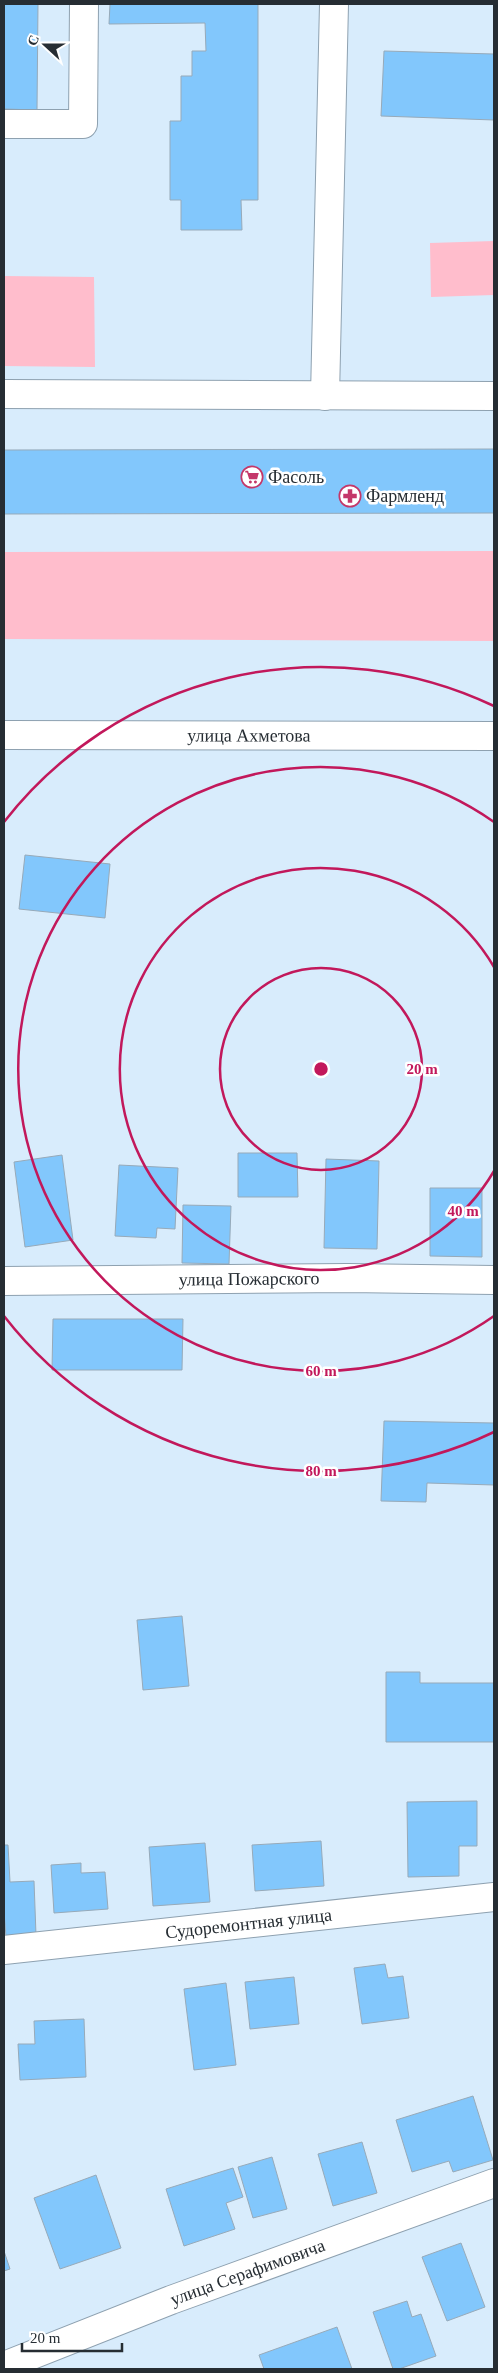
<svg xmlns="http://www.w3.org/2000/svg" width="498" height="2373" font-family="Georgia,serif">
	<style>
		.green { fill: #ffbdcc }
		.building { fill: #82c7fc; stroke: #97aab9 }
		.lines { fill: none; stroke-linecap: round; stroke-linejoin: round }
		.minor-casing { stroke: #8ea1b0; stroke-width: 30 }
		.secondary-casing { stroke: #8ea1b0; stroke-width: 30 }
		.minor { stroke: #fff; stroke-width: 28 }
		.secondary { stroke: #fff; stroke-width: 28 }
		.ring { fill: none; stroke: #c2185b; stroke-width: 2.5 }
		.labels { text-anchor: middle; stroke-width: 5; stroke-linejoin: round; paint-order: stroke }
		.poi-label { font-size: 18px; fill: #262d33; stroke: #fff; text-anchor: start }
		.street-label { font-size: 18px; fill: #262d33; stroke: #fff }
		.centre { fill: #c2185b; stroke: #fff; stroke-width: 2.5 }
		.ring-label { font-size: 15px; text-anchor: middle; font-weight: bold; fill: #c2185b; stroke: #fff; stroke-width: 5; stroke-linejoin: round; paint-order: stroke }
	</style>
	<rect width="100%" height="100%" fill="#d8ecfc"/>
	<path class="green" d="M494,241V295L431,297L430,243Z
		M4,276L94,277L95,367L4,366Z
		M494,551V641L4,639V552Z"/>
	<path class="building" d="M4,4H38L37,110L4,109Z
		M110,4H258V200H241L242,230H181V200H170V121H181V76H192V51H206L205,23L109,24Z
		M384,51L494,54V120L381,116Z
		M494,449V513L4,514V450Z
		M25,855L110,864L105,918L19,909Z
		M238,1153H297L298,1197H238Z
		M62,1155L73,1240L25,1247L14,1162Z
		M326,1159L379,1161L377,1249L324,1248Z
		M119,1165L178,1168L175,1229L157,1228L156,1238L115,1236Z
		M430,1188H482V1257L430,1256Z
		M183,1205L231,1206L229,1264L182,1263Z
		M53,1319H183L182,1370H52Z
		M384,1421L494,1423V1485L427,1483L426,1502L381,1501Z
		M182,1616L189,1686L143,1690L137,1620Z
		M386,1672H420V1683H494V1742H386Z
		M477,1801V1846H459V1876L408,1877L407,1802Z
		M321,1841L324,1886L255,1891L252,1845Z
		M205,1843L210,1902L153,1906L149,1847Z
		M4,1845H8L10,1882L34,1881L36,1935L6,1937L4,1912Z
		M81,1863V1873L105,1872L108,1909L54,1913L51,1865Z
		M385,1964L388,1978L403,1976L409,2018L362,2024L354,1968Z
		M294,1977L299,2024L250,2029L245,1982Z
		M226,1983L236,2065L194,2070L184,1989Z
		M84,2019L86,2077L20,2080L18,2044H35L34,2021Z
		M473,2096L493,2160L453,2172L449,2161L412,2172L396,2120Z
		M362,2142L377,2193L333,2206L318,2154Z
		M272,2157L287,2209L253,2218L238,2167Z
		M233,2168L243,2197L226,2203L235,2229L184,2246L166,2189Z
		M96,2175L121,2248L60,2269L34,2198Z
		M461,2243L485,2307L447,2321L422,2257Z
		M4,2251L10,2269L4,2271Z
		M407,2301L412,2317L421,2314L436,2356L399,2369H393L373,2312Z
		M337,2327L352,2369H264L259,2355Z"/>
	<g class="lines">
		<g class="minor-casing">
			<g id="minor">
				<path d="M4,124H83L84,4"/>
				<path d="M4,394L494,396"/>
				<path d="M325,396L334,4"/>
				<path id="s1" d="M4,1281L348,1278L494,1280"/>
				<path id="s2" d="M4,1950L494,1897"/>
				<path id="s3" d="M4,2366L171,2300L494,2183"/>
			</g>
		</g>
		<g class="secondary-casing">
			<g id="secondary">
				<path id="s4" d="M4,735L494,736"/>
			</g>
		</g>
		<use href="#minor" class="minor"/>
		<use href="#secondary" class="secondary"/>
	</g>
	<g class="ring">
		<circle cx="321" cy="1069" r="101"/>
		<path d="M494 1171A201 201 0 1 1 494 967"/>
		<path d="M494 1316A302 302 0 1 1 494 822"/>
		<path d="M494 1432A402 402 0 0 1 4 1316M4 822A402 402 0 0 1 494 706"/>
	</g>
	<defs>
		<g id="supermarket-ring" transform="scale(1.125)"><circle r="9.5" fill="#fff" stroke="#c43769" stroke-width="1.5"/><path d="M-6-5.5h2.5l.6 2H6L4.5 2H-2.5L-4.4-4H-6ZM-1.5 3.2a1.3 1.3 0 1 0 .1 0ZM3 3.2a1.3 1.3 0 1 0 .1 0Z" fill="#c43769"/></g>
		<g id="pharmacy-ring" transform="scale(1.125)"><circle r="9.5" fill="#fff" stroke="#c43769" stroke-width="1.5"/><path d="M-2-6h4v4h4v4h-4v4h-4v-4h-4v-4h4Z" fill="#c43769"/></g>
	</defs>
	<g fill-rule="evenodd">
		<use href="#supermarket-ring" x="252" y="477"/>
		<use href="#pharmacy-ring" x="350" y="496"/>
	</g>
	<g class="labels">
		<g class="poi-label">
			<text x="268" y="483">Фасоль</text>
			<text x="366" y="502">Фармленд</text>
		</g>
		<g class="street-label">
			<text dy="6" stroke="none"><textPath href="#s4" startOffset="245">улица Ахметова</textPath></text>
			<text dy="6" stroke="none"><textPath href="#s1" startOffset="245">улица Пожарского</textPath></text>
			<text dy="6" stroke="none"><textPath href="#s2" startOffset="246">Судоремонтная улица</textPath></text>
			<text dy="6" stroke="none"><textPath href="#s3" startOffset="261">улица Серафимовича</textPath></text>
		</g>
	</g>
	<circle cx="321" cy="1069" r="8" class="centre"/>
	<g class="ring-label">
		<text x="422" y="1074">20 m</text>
		<text x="463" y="1216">40 m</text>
		<text x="321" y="1376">60 m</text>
		<text x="321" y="1476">80 m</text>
	</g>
	<rect width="498" height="2373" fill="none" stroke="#262d33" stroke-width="10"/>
	<g transform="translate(45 45) rotate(291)" stroke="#ffffff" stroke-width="4" paint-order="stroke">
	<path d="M0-4L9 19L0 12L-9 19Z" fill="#262d33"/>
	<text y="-8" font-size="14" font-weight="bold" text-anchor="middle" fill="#262d33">С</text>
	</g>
	<path d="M22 2343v8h100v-8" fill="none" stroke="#262d33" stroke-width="2.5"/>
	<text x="30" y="2343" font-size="15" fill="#262d33" stroke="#ffffff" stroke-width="4" paint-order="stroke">20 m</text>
</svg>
